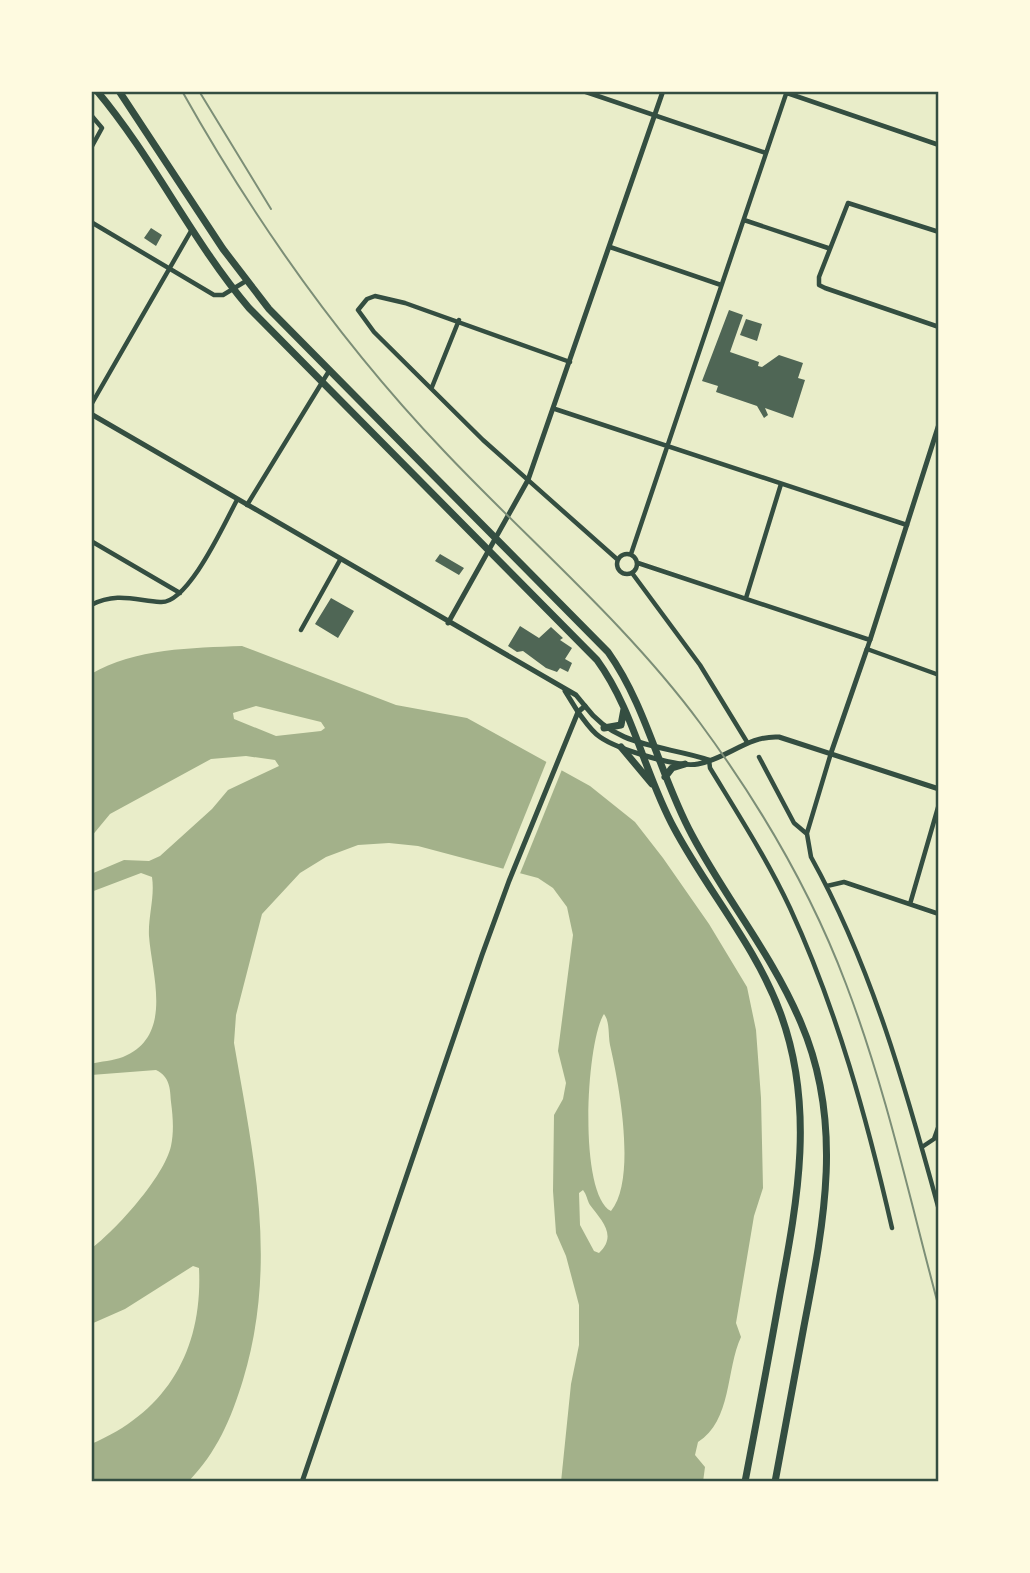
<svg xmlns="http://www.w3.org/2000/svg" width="1030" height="1573" font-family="'IBM Plex Sans',sans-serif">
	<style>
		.water { fill: #a3b18a; fill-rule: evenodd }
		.pier { fill: #e9edc9 }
		.building { fill: #4f6655 }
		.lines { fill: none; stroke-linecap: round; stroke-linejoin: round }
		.minor { stroke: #344e41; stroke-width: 4.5 }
		.tertiary { stroke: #344e41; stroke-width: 5 }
		.secondary { stroke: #344e41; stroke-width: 5 }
		.trunk { stroke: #344e41; stroke-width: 7 }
		.rail { stroke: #7c8e77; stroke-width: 2 }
		.neatline { fill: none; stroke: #344e41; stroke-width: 2.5 }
	</style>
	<rect width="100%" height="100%" fill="#e9edc9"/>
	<path class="water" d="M242,646L396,705L467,718L590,786L635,822L663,858L709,924L747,987L756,1030L761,1098L763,1188L754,1216L736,1323L741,1337C726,1369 732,1421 698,1442L695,1455L705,1467L703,1482H561L571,1384L579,1345V1305L566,1256L556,1233L553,1191L554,1115L563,1099L566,1083L558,1051L573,935L567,907L553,888L538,878L418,846L389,843L358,845L326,857L300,873L262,914L236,1015L234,1043C254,1159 278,1263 243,1380C231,1419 217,1452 188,1482H91V1444C167,1412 203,1350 199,1268L193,1266L125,1309L91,1324V1249C116,1230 164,1177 171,1146C174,1132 173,1117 171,1102C170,1088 170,1077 156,1070L91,1075V1064C101,1061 113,1061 123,1057C174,1036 152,976 149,936C148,916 155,897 152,877L141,873L91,892V874L124,860L149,861L160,856L212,809L228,790L279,766L275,760L246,756L211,759L110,814L91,837V674C135,648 192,648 242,646ZM256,706L321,722L325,728L321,731L276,736L234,719L233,713ZM604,1014C610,1022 608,1034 610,1045C619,1084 637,1179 611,1211C578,1194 586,1042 604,1014ZM583,1190C587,1195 587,1200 590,1205C601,1220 618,1235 599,1253L594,1251L580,1225L579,1193Z"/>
	<path class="pier" d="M548,758L563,767L519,876L502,872Z"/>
	<path class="building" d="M151,228L162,235L156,246L144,238Z
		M729,310L743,315L730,352L759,362L758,366L762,367L779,355L803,363L798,378L805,380L793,418L765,408L768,415L764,418L757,406L716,392L718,386L702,381Z
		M746,319L762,324L757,341L740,335Z
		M440,554L464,568L459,575L435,561Z
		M331,598L354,611L338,638L315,624Z
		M520,626L539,638L551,627L563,638L560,640L572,648L565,659L572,663L568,672L560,668L557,672L546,668L523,651L517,652L508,646Z"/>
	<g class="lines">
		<path class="minor" d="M583,91L766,153
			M787,93L939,145
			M91,115L102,128L91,148
			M744,220L828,248
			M91,222L214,295H223L246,281
			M939,232L848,203L819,277V285L825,288L939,327
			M610,247L721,285
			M570,362L405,303L375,296L367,299L358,310L374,332L483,440L618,560
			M432,387L459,320
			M91,405L191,231
			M555,409L907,525
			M247,505L329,371
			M91,541L180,593
			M617 564a10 10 0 1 1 20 0a10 10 0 1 1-20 0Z
			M631,554L787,91
			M638,563L870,640L867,649L939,675
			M632,573L700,665L747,742
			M746,598L781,484
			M91,605C116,592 135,600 160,602C188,605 225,522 237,500
			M301,630L340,560
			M759,757L794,823L807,834L811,857C872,967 906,1089 939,1210
			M709,760L710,768C738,814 767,859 790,908C837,1010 867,1119 892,1228
			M807,833L831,753
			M827,886L844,882L939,914
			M910,904L939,804
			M922,1147L934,1139L939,1125"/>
		<path class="tertiary" d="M91,414L576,695L585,706
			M448,623L528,480L663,91
			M870,640L939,424
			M565,691L578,712
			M831,753L867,649"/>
		<path class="secondary" d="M578,712C585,721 591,731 600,737C617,749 678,768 698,764C727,759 748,735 779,737L939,789
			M302,1482L482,955L509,881L578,712L585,706C616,748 664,745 709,760"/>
		<path class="trunk" d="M97,91C154,159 192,241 249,308L597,660C634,711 644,773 674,828C707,890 755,945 780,1012C815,1106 798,1198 780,1294C769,1357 757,1419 745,1482
			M119,91L223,249L269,309L608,652C647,707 660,776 692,835C726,899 773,956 801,1023C844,1123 824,1223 804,1326C794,1378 785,1430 775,1482
			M604,728L621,725L624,709
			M621,747L652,784
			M665,777L672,768L685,764"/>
		<path class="rail" d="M182,91C255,221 341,343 444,451C529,541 626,623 700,723C759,803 811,891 846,984C886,1089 910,1200 939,1308
			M199,91L271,209"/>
	</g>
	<rect width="1030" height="1573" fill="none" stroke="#fefae0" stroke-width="186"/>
	<rect x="93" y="93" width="844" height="1387" class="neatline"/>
</svg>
